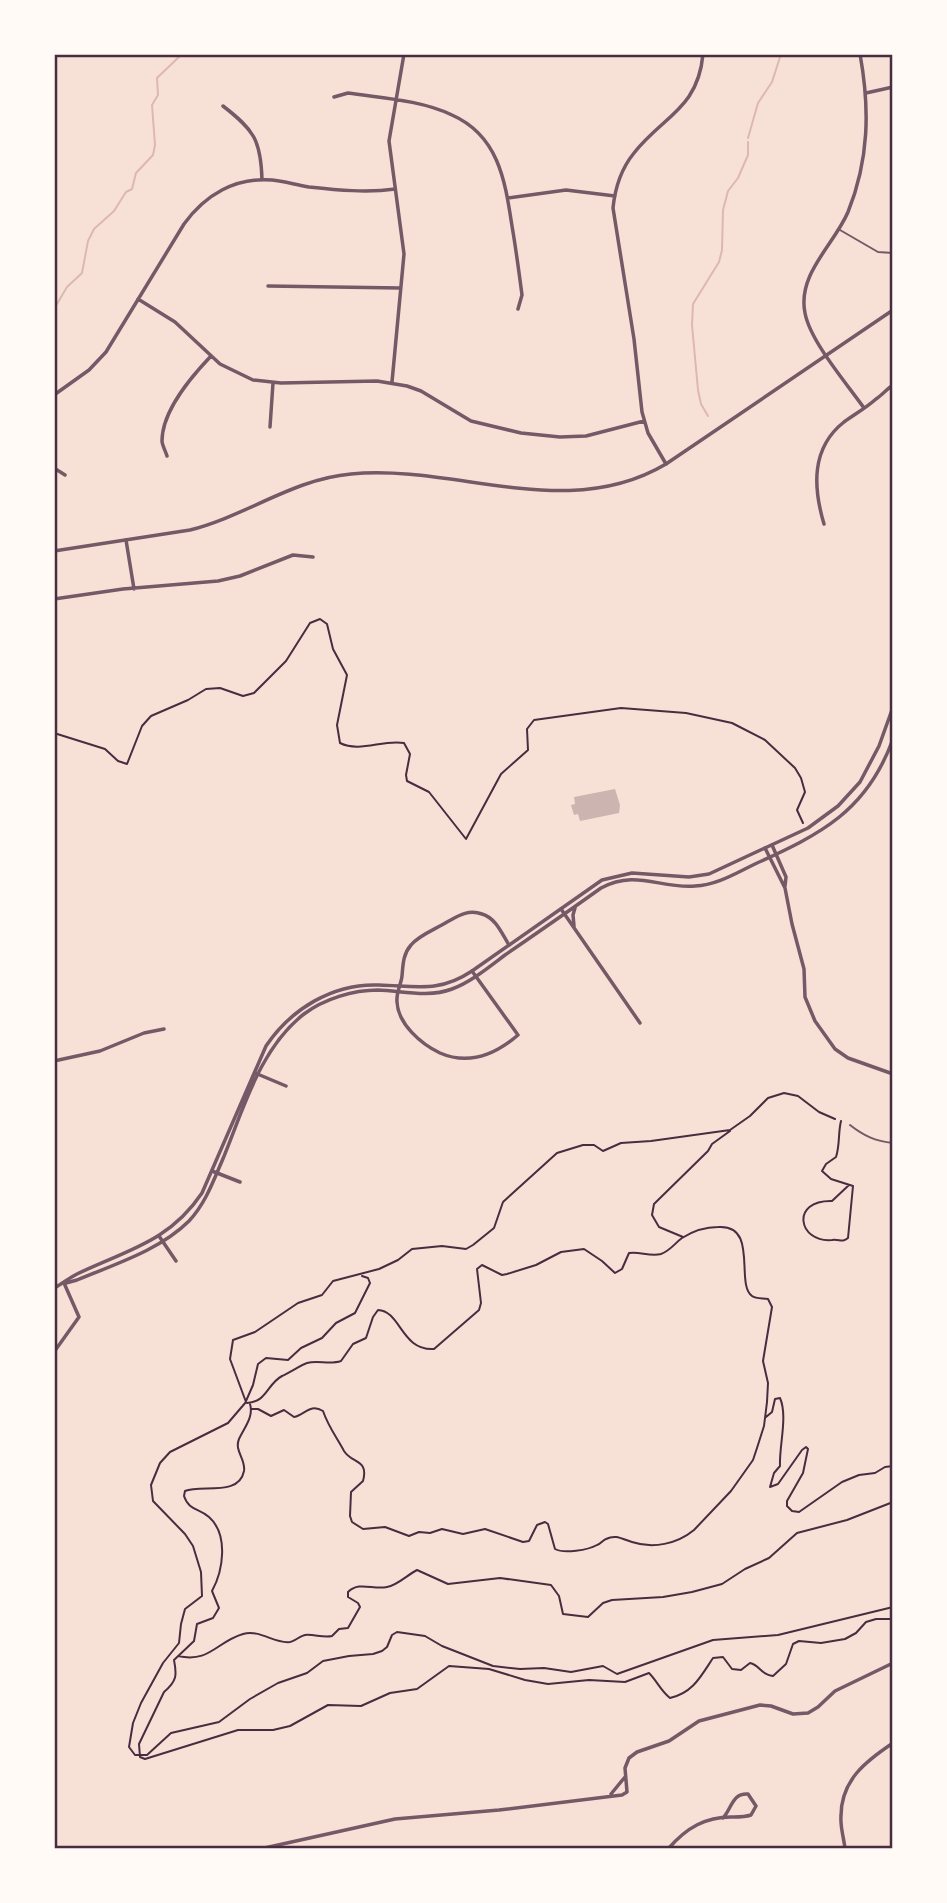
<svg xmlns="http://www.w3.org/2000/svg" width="947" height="1903" font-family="Poppins,sans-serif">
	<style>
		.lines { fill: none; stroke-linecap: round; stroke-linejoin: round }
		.stream { stroke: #dcb8b0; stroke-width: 2 }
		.building { fill: #ccb4b1 }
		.path { stroke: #4a2c40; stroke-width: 2 }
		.service { stroke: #755966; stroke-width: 2 }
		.minor { stroke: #755966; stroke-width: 3.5 }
		.tertiary { stroke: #755966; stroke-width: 3.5 }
		.neatline { fill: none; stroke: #4a2c40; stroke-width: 2.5 }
	</style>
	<rect width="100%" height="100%" fill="#f7e1d7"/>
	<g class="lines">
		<path class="stream" d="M748,138L758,103L772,82L781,54
			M54,309L67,287L82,273L88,241L94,229L114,211L126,192L132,189L136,173L153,155L155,145L152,105L158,95L157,78L182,54
			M708,416L701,404L698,390L692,325L693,304L719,262L722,250L723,210L728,191L738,178L748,155V142"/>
	</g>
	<path class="building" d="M615,789L620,805L619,813L580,821L578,814L574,815L571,805L575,804L574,797Z"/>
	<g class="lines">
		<path class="path" d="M54,733L105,749L118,761L127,764L142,726L151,716L188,700L206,689L220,688L243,696L254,693L286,661L310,623L320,619L327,624L333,649L347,675L337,725L340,743C360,753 383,739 404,743L410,754L406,775L407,781L429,792L466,839L501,774L528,750L527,729L534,720L621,708L686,713L732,723L765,740L795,768L801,778L805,792L797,810L803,823
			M835,1119L819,1112L798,1096L784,1093L768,1098L750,1116L730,1130L651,1141L621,1143L603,1151L594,1145H583L557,1153L503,1202L494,1228L473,1245L466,1249L442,1246L412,1249L398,1260L379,1269L333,1281L322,1295L298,1303L255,1332L233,1340L230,1359L246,1402L228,1423L170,1452L160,1463L151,1485L153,1501L185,1534L193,1546L201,1572L202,1596L185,1609L181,1624L179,1643L163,1663L141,1703L133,1723L129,1747L135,1755H147L171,1733L219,1722L250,1699L278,1683L307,1673L323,1661L349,1656L373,1654L382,1651L387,1647L392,1635L397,1632L425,1636L442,1646L493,1666L520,1669L544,1668L571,1672L603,1666L617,1674L713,1640L778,1635L893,1607
			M841,1121C838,1133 840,1145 836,1157L826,1164L822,1171L831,1179L853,1186L848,1238C842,1243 840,1239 832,1240C798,1243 790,1200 832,1201L849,1185
			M683,1237L659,1227L652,1215L654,1204L708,1151L712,1144L730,1131
			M246,1401L253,1385L258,1364L266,1358L288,1360L301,1348L322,1338L336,1323L355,1313L370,1283L368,1278L362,1276
			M247,1403C267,1402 267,1384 282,1376C287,1374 303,1364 307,1363C318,1360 330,1365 341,1361L353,1344L366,1338L373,1317L378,1310C401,1311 401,1351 434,1349L479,1310L481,1303L477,1269L482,1265L502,1275L507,1274L536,1265L561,1252L584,1249L602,1261L615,1273L622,1269L629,1253C639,1251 650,1257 661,1254C670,1251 675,1243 682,1238C693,1231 705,1227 718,1227C759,1224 735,1284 752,1296C756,1299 763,1298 768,1299L772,1307L763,1361L768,1383L767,1402L764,1426L757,1448L753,1460L731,1491L694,1530C677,1544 653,1549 632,1542C622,1539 616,1534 606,1539C603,1540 601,1544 597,1545C588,1550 564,1554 555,1549L548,1524L545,1522L537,1525L529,1541L523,1542L485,1529L463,1534L442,1529L430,1533L419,1532L409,1536L385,1527L363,1529L352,1522L350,1516L351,1492L363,1481C369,1459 352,1464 344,1451C337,1438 328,1426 323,1411C310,1403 305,1415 294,1417L284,1410L271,1416L258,1409H252
			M250,1404C254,1417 244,1428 239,1439C234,1451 246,1459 244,1471C239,1497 201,1484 185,1491L184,1496C189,1511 199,1508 209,1517C229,1535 223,1571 212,1591L219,1608L213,1618L197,1624L194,1641L174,1660C177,1675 177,1681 164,1692L139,1744L140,1757L145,1759L238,1730H273L290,1726L328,1705L361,1706L390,1693L417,1689L449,1666L489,1669L525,1680L548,1684L589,1680L625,1682L649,1673C657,1681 661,1691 670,1698C693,1693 701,1676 713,1658L723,1657L732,1669L741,1670L750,1663C760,1665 761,1675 773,1676L786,1664L793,1644L799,1641L821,1643L845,1639L856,1633L866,1622L876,1619H893
			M766,1417L772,1412L775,1399L780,1398C788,1416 779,1446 780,1466L774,1473L770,1487L778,1484L802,1450L806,1447L808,1449L803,1473L787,1501V1506L792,1511L799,1512L842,1482L859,1475L875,1473L885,1467L893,1466
			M178,1656C210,1663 216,1642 243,1634C260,1629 274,1644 290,1642C295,1641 300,1636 305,1635C314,1634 323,1638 332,1636L339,1629L348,1628L360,1607L358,1603L348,1597V1592C359,1581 373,1590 387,1587C398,1585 407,1575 417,1570L448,1584L500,1578L551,1585L559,1596L563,1614L588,1617L603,1603L612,1600L663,1597L692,1592L722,1584L745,1569L769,1558L797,1533L847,1520L893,1502"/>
		<path class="service" d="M840,230L878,252L893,253
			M850,1125C864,1136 875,1141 893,1143"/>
		<path class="minor" d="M860,54C870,109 869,160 848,212C834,245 797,274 805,313C810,341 847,384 864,408
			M866,93L893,87
			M334,97L348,93C381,98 421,100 452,115C499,136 505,181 512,226C516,249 519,272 522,295L518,309
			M223,106C254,130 261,140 262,180
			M508,198L566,190L615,196
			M268,286L400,288
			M138,299L175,322L220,364L253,380L281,383L377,381L407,386L421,391L471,421L521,433L560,437L586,436L644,421
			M392,382L404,254L389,141L404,54
			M54,395L89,370L106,352L184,224C205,195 235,177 272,180C284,181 296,185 309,187C337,190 367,193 395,189
			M270,427L273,383
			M167,456C166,452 162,445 162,441C162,410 192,376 211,356
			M666,464L648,433L642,412L634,339L613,208C615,188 621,169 634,153C663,116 698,109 703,54
			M54,468L65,475
			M824,524C813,487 811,448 844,422C855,414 866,408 876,399C882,395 887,389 893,385
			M126,540L134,589
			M54,599L123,589L218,581L240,576L293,555L313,557
			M772,845L786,877L785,886
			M765,848L785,888L792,924L804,969L805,997L815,1021L835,1049L848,1058L893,1074
			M561,909L640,1023
			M472,971L518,1035C496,1054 470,1066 440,1053C421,1044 398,1024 397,1002C396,992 401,985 402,976C403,965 403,954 411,945C419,935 436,929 447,922C458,916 468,909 482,914C496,918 502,934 509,945
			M54,1061L100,1051L144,1033L164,1029
			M255,1073L286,1086
			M212,1171L240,1182
			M159,1236L176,1261
			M54,1352L79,1317L64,1283
			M611,1794L625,1777
			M260,1849L395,1819L499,1810L622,1795L627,1792L625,1768L629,1758L637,1752L669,1741L699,1721L760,1705L771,1706L793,1714L808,1713L818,1707L835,1691L893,1663
			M668,1849C686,1828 706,1816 734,1817C741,1817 745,1817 751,1815L756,1806L748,1794C732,1793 732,1808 723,1818
			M845,1849C844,1838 840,1827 841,1816C841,1780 866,1761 893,1743"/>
		<path class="tertiary" d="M54,551L190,530C246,516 293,479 351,474C456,464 567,523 666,464L893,310
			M574,926L573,915L575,908
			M66,1283L77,1280C115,1264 160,1250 189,1221C205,1204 213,1182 222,1161C243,1111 259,1049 304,1014C324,999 353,990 378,990C403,991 428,998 452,989C471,982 489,967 505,955C537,933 569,911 601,888C636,869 660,889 695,886C717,885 736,873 755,864C821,834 867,811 893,739
			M54,1288C62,1284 69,1278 77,1274C127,1250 169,1242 202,1193L266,1046C291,1009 333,983 379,985C417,986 439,993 472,971L602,880L632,873L689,877L709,874L808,828L838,806L860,782L879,746L893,707"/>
	</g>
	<rect width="947" height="1903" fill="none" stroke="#fffaf5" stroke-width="112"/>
	<rect x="56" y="56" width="835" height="1791" class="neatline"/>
</svg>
